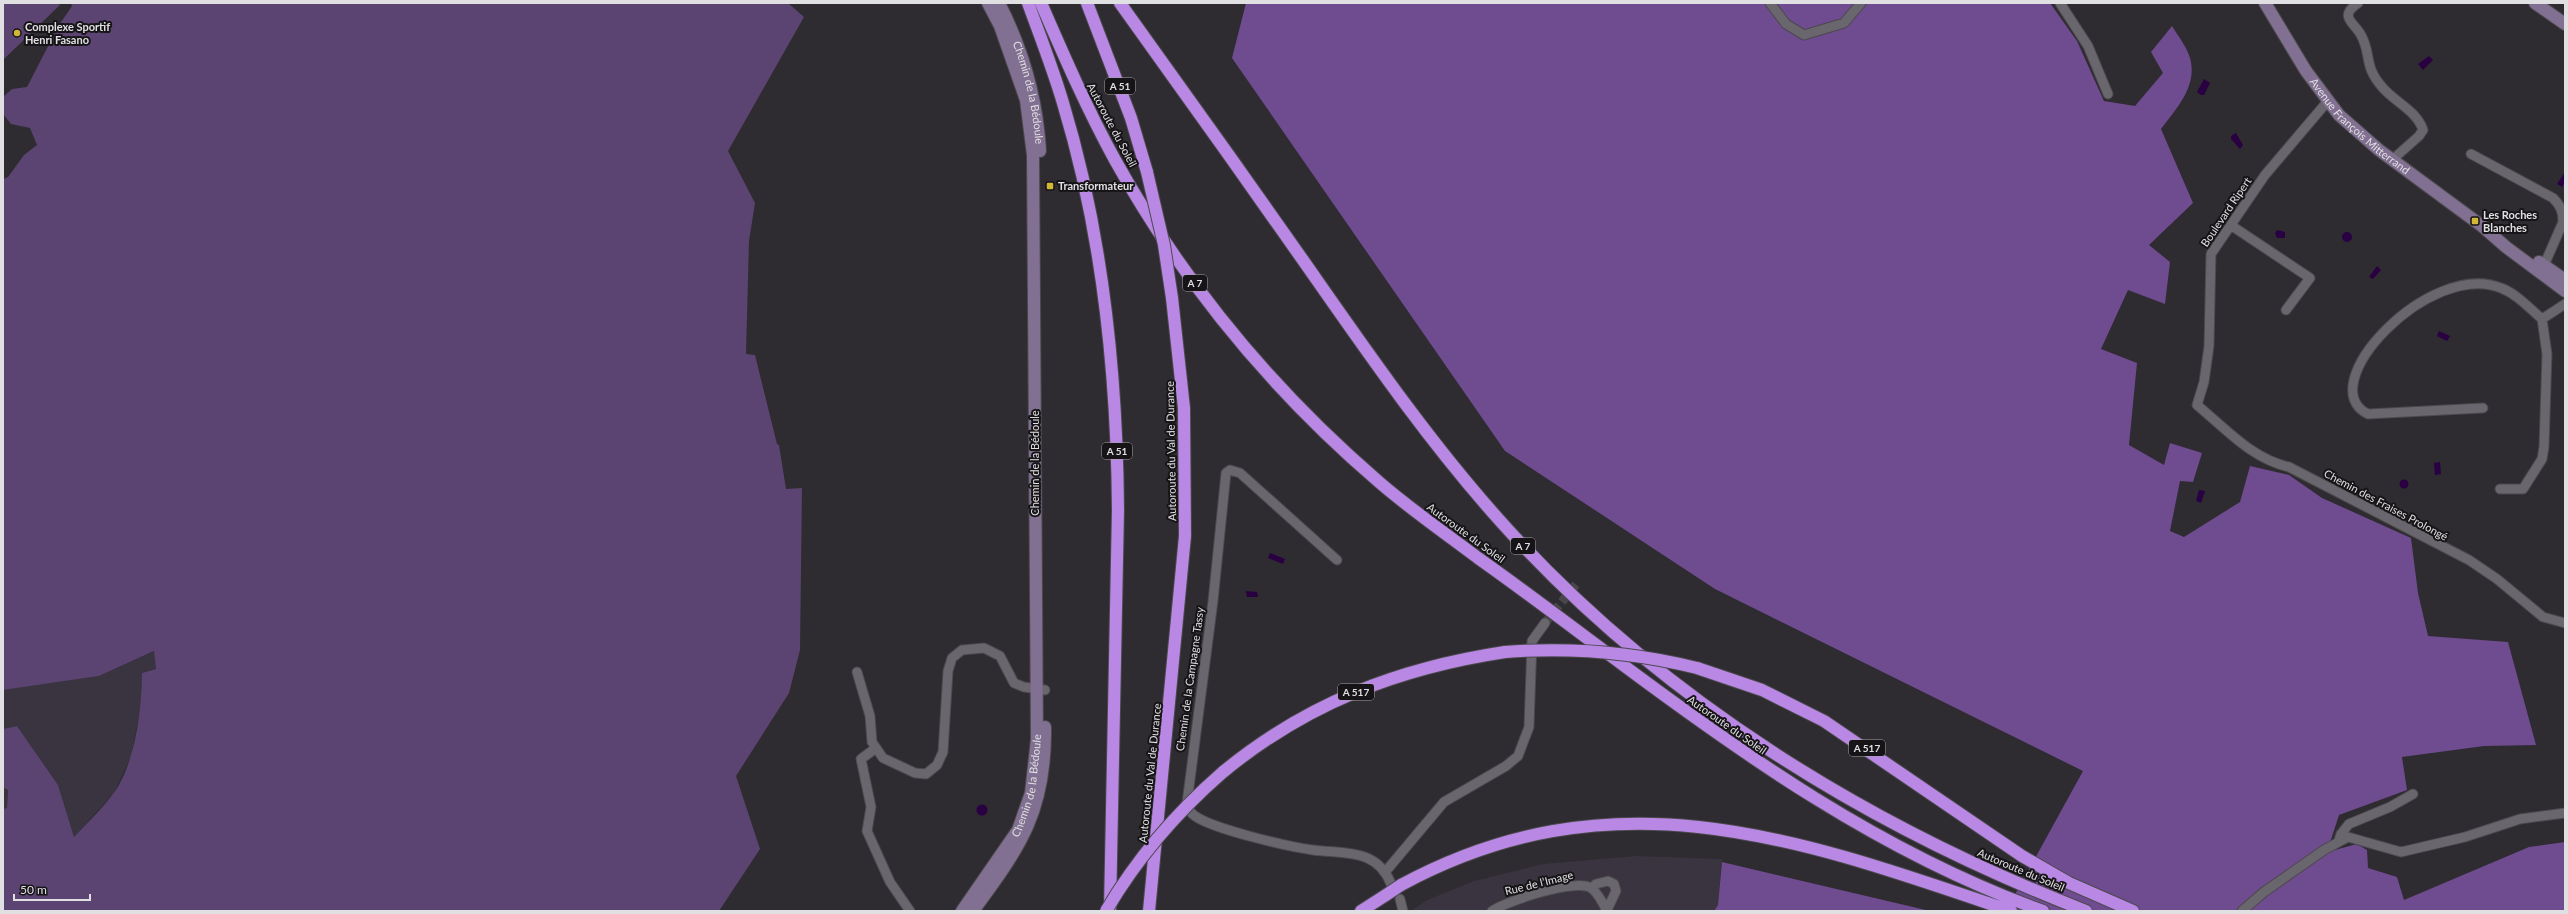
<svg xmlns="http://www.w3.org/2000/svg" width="2568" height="914" font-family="Lato,sans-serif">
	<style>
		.built { fill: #39343f }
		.green { fill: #5b4471 }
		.forest { fill: #6f4b90 }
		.water { fill: #290142 }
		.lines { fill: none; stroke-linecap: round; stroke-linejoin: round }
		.street-tunnel { stroke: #49464c; stroke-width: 9; stroke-dasharray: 9 4.5; stroke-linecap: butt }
		.street-casing { stroke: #4b494d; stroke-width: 11 }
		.secondary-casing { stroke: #4b494d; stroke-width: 14 }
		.highway-casing { stroke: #4b494d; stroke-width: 14 }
		.street { stroke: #69666d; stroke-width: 9 }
		.secondary { stroke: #817091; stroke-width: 12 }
		.highway { stroke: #b888e4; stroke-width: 12 }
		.highway-bridge-casing { stroke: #4b494d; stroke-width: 14; stroke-linecap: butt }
		.highway-bridge { stroke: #b888e4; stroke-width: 12 }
		.poi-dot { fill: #d2b736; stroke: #161417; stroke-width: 1.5 }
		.labels { text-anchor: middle; stroke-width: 4; stroke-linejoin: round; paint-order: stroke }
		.shield { fill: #161417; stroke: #a3a2a5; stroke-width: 1 }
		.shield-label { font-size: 10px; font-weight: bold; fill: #e0dfe2 }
		.poi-label { font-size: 11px; font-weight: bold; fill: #e0dfe2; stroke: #161417; text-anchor: start }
		.street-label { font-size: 11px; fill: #e0dfe2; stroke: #161417 }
	</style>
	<rect width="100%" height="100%" fill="#2e2b31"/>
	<path class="built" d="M155,651L156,669L142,673V700L131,757L114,793L74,837L58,785L17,726L3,729V690L99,676Z
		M3,787L8,790L7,808L3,809Z
		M1636,856L1722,859L1718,905L1714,911H1411L1427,900L1474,881L1543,864Z"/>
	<path class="green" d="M3,3H58L60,5L3,60Z
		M71,3H788L804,17L728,151L755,203L749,241L746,354L755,355L777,444L779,445L786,489L802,488L800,650L789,693L736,776L760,849L719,911H3V809L7,808L8,790L3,787V729L17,726L58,785L74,837C87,823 102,809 113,794C135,765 142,709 142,673L156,669L154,651L99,676L3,690V179L8,177L24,155L37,145L30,128L11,124L3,114V97L12,89L27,87L59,25L72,6Z"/>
	<path class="forest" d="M1246,3H2050L2077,41L2104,101L2135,106L2163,73L2151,52L2172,26C2178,36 2187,47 2190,58C2198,86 2176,109 2161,129L2193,203L2149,245L2170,262L2165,304L2128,290L2101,349L2137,363L2129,445L2164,465L2170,443L2202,453L2193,482L2180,481L2170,531L2184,537L2240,502L2250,466L2289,475L2322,498L2411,538L2418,593L2428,636L2508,642L2536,745L2484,746L2402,757L2407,790L2339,815L2327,852L2357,844L2367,850L2368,868L2397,877L2404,900L2529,847L2565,842V911H2006L2083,771L1715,589L1505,451L1232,58Z
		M1722,862L1930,911H1714L1718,905Z"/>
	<path class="water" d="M2429,56L2433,60L2423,70L2418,64Z
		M2204,79L2210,83L2204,95H2201L2197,92Z
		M2236,133L2243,145L2240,149L2231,139V136Z
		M2565,172V182L2562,187L2557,184Z
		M2277,230L2285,232V238H2277L2275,233Z
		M2342 237a5 5 0 1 1 10 0a5 5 0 1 1-10 0Z
		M2377,266L2381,270L2373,279L2369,277Z
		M2439,331L2450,336L2447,341L2437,336Z
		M2440,462L2441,474L2435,475L2434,463Z
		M2399.5 484a4.5 4.5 0 1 1 9 0a4.5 4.5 0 1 1-9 0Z
		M2199,490L2205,491L2201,503L2196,501Z
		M1270,553L1285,559L1283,564L1268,558Z
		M1246,591L1257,592L1258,597H1247Z
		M976.5 810a5.5 5.5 0 1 1 11 0a5.5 5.5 0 1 1-11 0Z"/>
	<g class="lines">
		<path class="street-tunnel" d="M1545,623L1577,583"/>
		<g class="street-casing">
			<path id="street" d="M1770,3L1786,24L1804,35L1844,23L1861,3
				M2060,3L2088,46L2108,94
				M2358,3C2338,17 2354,22 2361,35C2372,55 2363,66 2383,88C2395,102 2417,111 2423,130L2419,136L2392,160
				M2327,102L2265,175L2211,254L2209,346L2204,382L2197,405C2226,429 2252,459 2289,467L2469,560L2497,579L2543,617L2565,623
				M2471,154L2553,198C2561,206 2563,212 2563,222L2542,270
				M2232,226L2310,278L2286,310
				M2483,408L2368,414C2310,386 2430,259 2501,288C2517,294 2529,308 2542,319
				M2500,489H2523L2542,459L2544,447L2547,354L2542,319L2565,304
				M1337,560L1240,473L1230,470L1226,473L1213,601L1187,803C1188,808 1190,813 1195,816C1213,829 1289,847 1313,850C1344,854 1377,848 1391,884
				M857,672L870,716L872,742L883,758L915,773L926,774L937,765L943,752L948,671L952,658L962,650L984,648L1000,656L1014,683L1024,687L1045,690
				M876,748L861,759L871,807L867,831L890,882L910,911
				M2339,840L2341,834L2349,824L2390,807L2413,794
				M1386,871L1444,802L1506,766L1518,756L1529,727L1532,641L1545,623
				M1592,888L1596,884L1608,881L1614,884L1616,891L1607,910
				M1400,899L1403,911
				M1492,911C1507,901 1576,878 1591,888C1597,892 1604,905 1607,911
				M2242,911L2264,892L2324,850L2348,837L2401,852L2465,837L2520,819L2565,813"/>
		</g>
		<g class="secondary-casing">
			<g id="secondary">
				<path id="s1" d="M999,3C1023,50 1037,98 1040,151"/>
				<path id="s2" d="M2265,3L2306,71L2339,115L2379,150L2482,226L2506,247L2565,291"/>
				<path d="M2535,3L2565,24"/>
				<path d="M2539,262L2565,280"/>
				<path id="s3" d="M962,911L1018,830L1031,793L1037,739L1033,155L1026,100L1000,26L988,3"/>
				<path d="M973,911C1021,846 1046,811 1045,727"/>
			</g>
		</g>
		<g class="highway-casing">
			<path id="highway" d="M1028,3C1040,36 1053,69 1063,103C1103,235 1117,373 1118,510L1110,909
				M1041,3C1064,56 1087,109 1115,160C1183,282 1273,391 1379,482C1410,509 1445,533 1478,558C1522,589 1564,621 1607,653C1743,755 1882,853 2043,911
				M1087,3L1131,118L1147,172
				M1120,3C1182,89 1244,176 1305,263C1368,353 1429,442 1502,523C1660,699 1867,826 2086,911
				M1697,668L1762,690L1824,721L2022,856L2069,883L2133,911
				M1223,772C1307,703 1399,668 1505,652
				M1401,885C1614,770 1800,839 2011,911
				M1149,911L1185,536L1184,408L1172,298
				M1361,911L1386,895"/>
		</g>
		<use href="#street" class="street"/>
		<use href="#secondary" class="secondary"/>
		<use href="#highway" class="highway"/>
		<g class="highway-bridge-casing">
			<path id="highway-bridge" d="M1147,172L1164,245L1172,298
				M1505,652C1571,647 1633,652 1697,668
				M1386,895L1401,885
				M1106,911C1137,858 1177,812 1223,772"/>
		</g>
		<use href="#highway-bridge" class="highway-bridge"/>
	</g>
	<g class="poi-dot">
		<circle cx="17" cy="33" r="4"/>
		<rect x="1046" y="182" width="8" height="8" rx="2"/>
		<rect x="2471" y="217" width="8" height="8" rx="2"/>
	</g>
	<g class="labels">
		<g class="shield">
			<rect x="1105" y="78" width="30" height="16" rx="3"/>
			<rect x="1183" y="275" width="24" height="16" rx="3"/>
			<rect x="1102" y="443" width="30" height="16" rx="3"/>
			<rect x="1511" y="538" width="24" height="16" rx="3"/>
			<rect x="1338" y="684" width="36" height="16" rx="3"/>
			<rect x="1849" y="740" width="36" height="16" rx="3"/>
		</g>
		<g class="shield-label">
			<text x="1120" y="90">A 51</text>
			<text x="1195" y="287">A 7</text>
			<text x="1117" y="455">A 51</text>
			<text x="1523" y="550">A 7</text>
			<text x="1356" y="696">A 517</text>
			<text x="1867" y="752">A 517</text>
		</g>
		<g class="poi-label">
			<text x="25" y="31">Complexe Sportif<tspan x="25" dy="13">Henri Fasano</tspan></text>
			<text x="1058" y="190">Transformateur</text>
			<text x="2483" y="219">Les Roches<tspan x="2483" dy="13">Blanches</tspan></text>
		</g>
		<g class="street-label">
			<text dy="4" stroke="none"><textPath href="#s1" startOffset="95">Chemin de la Bédoule</textPath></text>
			<text transform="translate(1112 125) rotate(62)" y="4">Autoroute du Soleil</text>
			<text dy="4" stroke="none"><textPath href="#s2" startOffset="157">Avenue François Mitterrand</textPath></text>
			<text transform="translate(2226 212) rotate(-56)" y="4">Boulevard Ripert</text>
			<text transform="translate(1171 451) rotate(-91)" y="4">Autoroute du Val de Durance</text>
			<text transform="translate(1035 463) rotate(-90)" y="4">Chemin de la Bédoule</text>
			<text transform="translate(2386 505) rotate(28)" y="4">Chemin des Fraises Prolongé</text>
			<text transform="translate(1466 533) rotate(36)" y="4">Autoroute du Soleil</text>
			<text transform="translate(1190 679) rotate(-82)" y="4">Chemin de la Campagne Tassy</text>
			<text transform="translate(1727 725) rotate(35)" y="4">Autoroute du Soleil</text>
			<text transform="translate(1150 773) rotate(-84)" y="4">Autoroute du Val de Durance</text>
			<text dy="4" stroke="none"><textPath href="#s3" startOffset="144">Chemin de la Bédoule</textPath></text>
			<text transform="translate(2021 870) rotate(23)" y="4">Autoroute du Soleil</text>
			<text transform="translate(1539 883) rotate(-14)" y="4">Rue de l’Image</text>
		</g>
	</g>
	<rect width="2568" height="914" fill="none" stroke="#e0dfe2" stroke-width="8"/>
	<path d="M14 894v6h76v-6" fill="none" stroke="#e0dfe2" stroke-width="2"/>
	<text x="20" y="894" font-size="12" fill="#e0dfe2" stroke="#161417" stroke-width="3" paint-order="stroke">50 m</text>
</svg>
